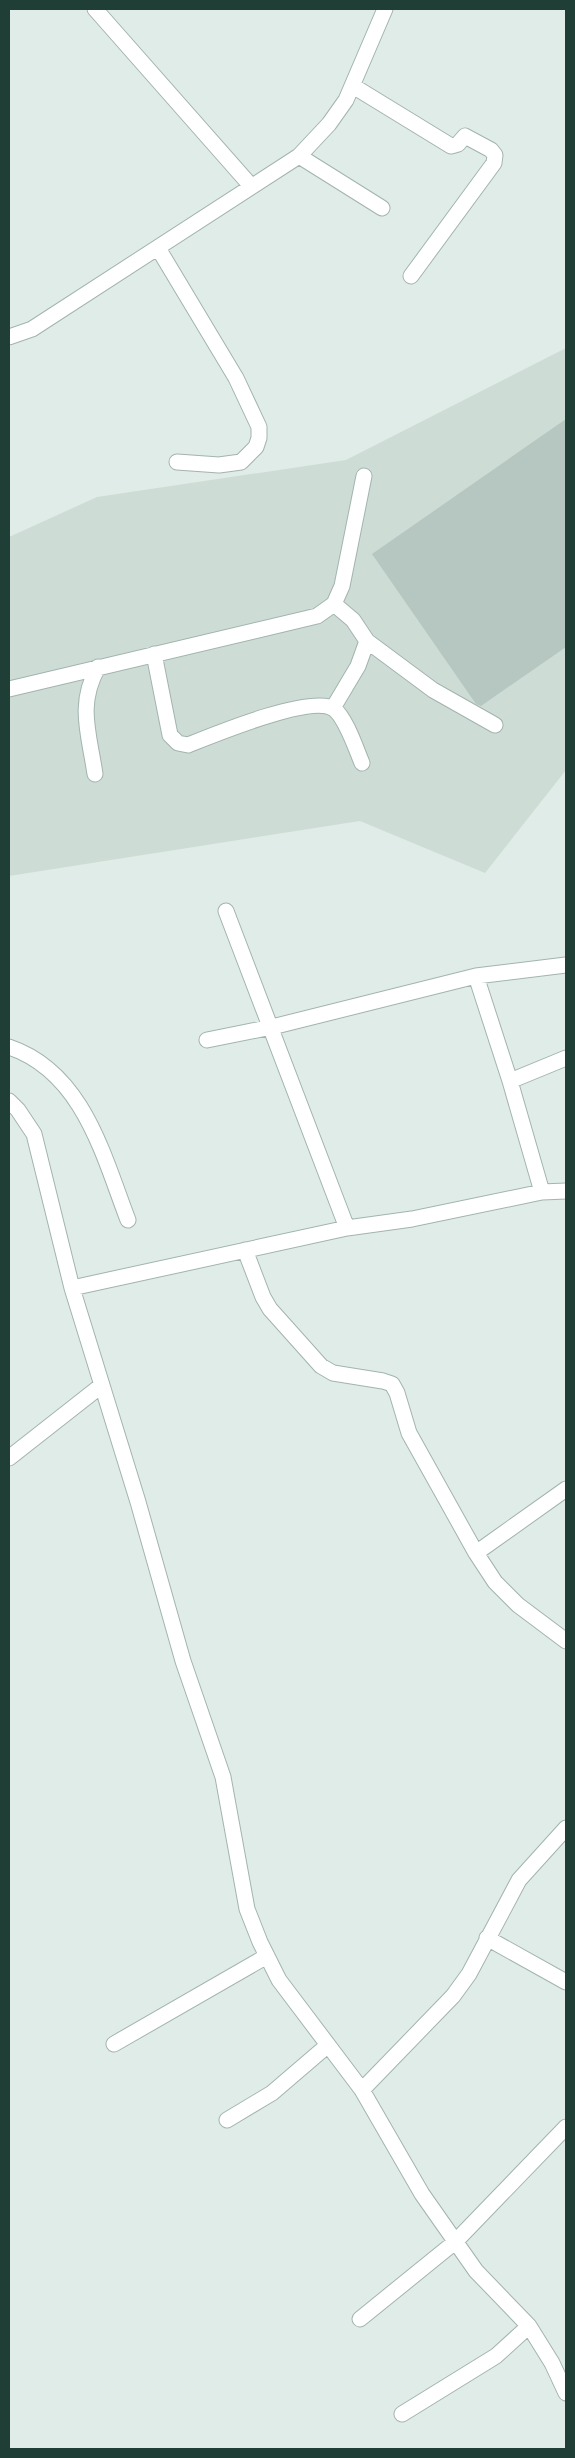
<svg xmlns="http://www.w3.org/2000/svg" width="575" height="2458" font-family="'Exo 2',sans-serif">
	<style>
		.built { fill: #cedcd6 }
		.building { fill: #b5c7c0 }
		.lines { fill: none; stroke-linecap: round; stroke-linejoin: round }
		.minor-casing { stroke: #a2b4ae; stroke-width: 17 }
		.minor { stroke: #fff; stroke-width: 15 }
	</style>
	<rect width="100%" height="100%" fill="#e0ece7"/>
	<path class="built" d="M566,348V770L485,873L360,821L9,876V537L97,497L346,460Z"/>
	<path class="building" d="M566,419V647L481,706L476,704L372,554Z"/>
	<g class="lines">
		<g class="minor-casing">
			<path id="minor" d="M95,9L251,186
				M353,86L451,146L458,144L465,136L491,150L495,155L494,163L411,276
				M299,156L382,208
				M158,248L236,378L259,427V438L256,447L241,462L219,465L177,462
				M9,337L32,329L299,156L329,124L346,100L385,9
				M367,641L433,690L495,725
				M154,654L170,735L178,743L188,745C213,735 312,694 334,709C346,718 356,749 362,763
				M9,689L317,616L334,604L342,586L364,476
				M333,708L358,666L367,641L353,620L334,604
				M95,774C89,733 77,705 98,667
				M226,911L347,1228
				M476,976L510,1081L542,1192
				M207,1040L272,1027L476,976L566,965
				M9,1047C83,1072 103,1155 128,1220
				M510,1081L566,1058
				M9,1101L18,1110L34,1134L72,1288L138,1502L183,1661L223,1777L247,1909L260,1942L279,1980L362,2090L422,2194L476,2271L529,2326L552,2363L566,2393
				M245,1250L263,1297L270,1309L321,1366L333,1373L383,1381L392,1384L397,1393L409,1433L476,1553L495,1582L518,1605L566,1641
				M72,1288L347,1228L412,1219L542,1192L566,1191
				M9,1458L102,1385
				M476,1553L566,1489
				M487,1938L566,1982
				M114,2044L267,1956
				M362,2090L453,1996L469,1974L519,1880L566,1828
				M227,2120L272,2093L328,2045
				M360,2319L455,2242L566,2127
				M402,2414L496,2356L529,2326"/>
		</g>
		<use href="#minor" class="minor"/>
	</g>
	<rect width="575" height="2458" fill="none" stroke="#1f3e36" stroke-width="20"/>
</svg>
